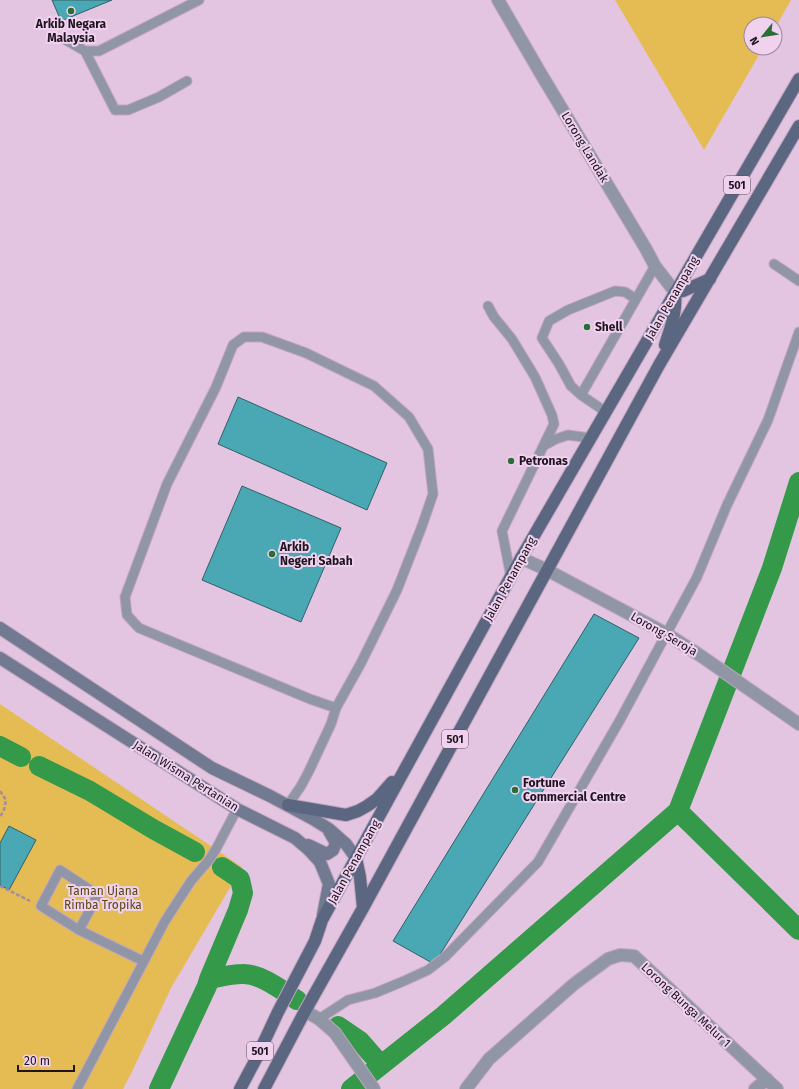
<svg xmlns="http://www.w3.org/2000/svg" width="799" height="1089" font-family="'Fira Sans',sans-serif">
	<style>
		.green { fill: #e5bc54 }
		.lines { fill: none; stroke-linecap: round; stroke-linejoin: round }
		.canal { stroke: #349949; stroke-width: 20 }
		.building { fill: #4aa8b5; stroke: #326066 }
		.lane-casing { stroke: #c0a5bf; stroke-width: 11 }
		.street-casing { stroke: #c0a5bf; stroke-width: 14 }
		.secondary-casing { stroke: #c0a5bf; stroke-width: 14 }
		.primary-casing { stroke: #c0a5bf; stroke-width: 14 }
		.path { stroke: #a48ca4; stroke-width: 2.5; stroke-dasharray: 4 2; stroke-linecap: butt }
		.lane { stroke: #9096a5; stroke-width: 9 }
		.street { stroke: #9096a5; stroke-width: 12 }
		.secondary { stroke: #717a90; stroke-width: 12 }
		.primary { stroke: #5b6680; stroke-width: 12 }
		.poi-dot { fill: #2b6d37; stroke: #f0d2ef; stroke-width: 1.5 }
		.labels { text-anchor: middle; stroke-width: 4; stroke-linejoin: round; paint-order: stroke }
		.shield { fill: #f0d2ef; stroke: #5e4d5d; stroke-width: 1 }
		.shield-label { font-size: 11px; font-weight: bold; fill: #1f141f }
		.poi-label { font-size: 12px; font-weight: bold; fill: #1f141f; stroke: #f0d2ef; text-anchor: start }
		.street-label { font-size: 12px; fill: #1f141f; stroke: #f0d2ef }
		.park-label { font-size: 12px; fill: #5a4714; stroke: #f0d2ef }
	</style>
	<rect width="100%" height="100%" fill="#e3c5e2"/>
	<path class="green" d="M615,0H791L775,28V24H751V48H763L704,150Z
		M0,704L242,867L171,988L131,1074L123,1089H0Z"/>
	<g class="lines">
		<path class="canal" d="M0,746L21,757
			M39,766L90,791L153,829L195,852
			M678,811L799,930
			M209,979L238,910L243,893L240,879L222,867
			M338,1026L360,1041L381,1065
			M159,1089L207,986L209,979C220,977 231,974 242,974C260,973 283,991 297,1000
			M351,1089L443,1016L678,811L772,568L799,482"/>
	</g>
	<path class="building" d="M52,0H112L61,21Z
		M238,397L387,463L367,510L218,444Z
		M242,486L341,528L301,622L202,580Z
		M594,614L639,638L434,964L393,941Z
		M9,826L36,840L9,890L0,885V843Z"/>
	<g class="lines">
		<g class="lane-casing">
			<path id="lane" d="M64,39L85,51H99L199,0
				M85,51L115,110H128L159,97L187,81
				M774,264L799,281
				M488,306L494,317L512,339L535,377L552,415L554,424L502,531L511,577
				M581,395L655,266
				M606,412L581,395L571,386L559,364L542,338L549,321L568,310L615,291L625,292L636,299
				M545,445L556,439L568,435L590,438
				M288,805L301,786L309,771L331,724L336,708L361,663L397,590L422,526L433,494L428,449L409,417L374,386L306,353L262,337H244L233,345L216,387L167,484L125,597L127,615L139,628L310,699L336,708
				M79,930L98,895L60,870L41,906L79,930L143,961
				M319,1019L348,1000L375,993L404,981L428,970L445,957L538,862L620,720L697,577L727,505L768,420L799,332
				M77,1089L165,921L191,881L209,860L216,849L237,809"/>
		</g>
		<g class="street-casing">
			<path id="street" d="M498,0L541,74L646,249L655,266L675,292
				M521,558L547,570L667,634L701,656L799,724
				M305,1011L319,1019L335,1033L374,1089
				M466,1089L489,1059L574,984L608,959L620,955L634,956L777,1089
				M755,1089L767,1079"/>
		</g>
		<g class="secondary-casing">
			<path id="secondary" d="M0,628L212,768L270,796L313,819L329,829L346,844L356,858
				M0,658L237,809L295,838L309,850L320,862L329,884L323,915
				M308,845L327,854L333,850L336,843L329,831"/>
		</g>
		<g class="primary-casing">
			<path id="primary" d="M675,292L683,291L710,279
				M665,345C671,326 677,313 675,292
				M288,805L346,815L358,811L367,806L377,799L392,782
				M356,858L360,877L363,908
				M240,1089L256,1059L278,1012L315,941L322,920L521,558L799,79
				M264,1089L305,1011L363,908L659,365L799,126"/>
		</g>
		<path class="path" d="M0,791L6,800L4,810L0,817
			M0,886L30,901"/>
		<use href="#lane" class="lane"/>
		<use href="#street" class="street"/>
		<use href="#secondary" class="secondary"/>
		<use href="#primary" class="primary"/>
	</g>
	<g class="poi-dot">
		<circle cx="71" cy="11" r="4"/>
		<circle cx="587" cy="327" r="4"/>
		<circle cx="511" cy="461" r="4"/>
		<circle cx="272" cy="554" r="4"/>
		<circle cx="515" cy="790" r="4"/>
	</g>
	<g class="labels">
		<g class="shield">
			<rect x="724" y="176" width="26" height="18" rx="3"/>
			<rect x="442" y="730" width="26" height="18" rx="3"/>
			<rect x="247" y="1042" width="26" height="18" rx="3"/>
		</g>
		<g class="shield-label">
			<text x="737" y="189">501</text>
			<text x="455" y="743">501</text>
			<text x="260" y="1055">501</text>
		</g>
		<g class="poi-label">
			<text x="71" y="28" text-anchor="middle">Arkib Negara<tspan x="71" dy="14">Malaysia</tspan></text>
			<text x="595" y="331">Shell</text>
			<text x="519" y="465">Petronas</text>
			<text x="280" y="551">Arkib<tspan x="280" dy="14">Negeri Sabah</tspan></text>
			<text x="523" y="787">Fortune<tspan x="523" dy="14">Commercial Centre</tspan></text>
		</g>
		<g class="street-label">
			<text transform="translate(585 147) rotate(59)" y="4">Lorong Landak</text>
			<text transform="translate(672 298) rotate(-60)" y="4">Jalan Penampang</text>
			<text transform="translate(510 579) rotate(-61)" y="4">Jalan Penampang</text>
			<text transform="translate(664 634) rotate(30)" y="4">Lorong Seroja</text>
			<text transform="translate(186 776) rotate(32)" y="4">Jalan Wisma Pertanian</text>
			<text transform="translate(354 862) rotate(-61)" y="4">Jalan Penampang</text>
			<text transform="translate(686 1005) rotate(43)" y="4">Lorong Bunga Melur 1</text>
		</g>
		<g class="park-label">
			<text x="103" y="895">Taman Ujana<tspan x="103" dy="14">Rimba Tropika</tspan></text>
		</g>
	</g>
	<g transform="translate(763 36) rotate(240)"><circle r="19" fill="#f0d2ef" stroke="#9c869c"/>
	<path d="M0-3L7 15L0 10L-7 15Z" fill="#2b6d37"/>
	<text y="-6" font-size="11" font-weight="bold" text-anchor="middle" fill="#1f141f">N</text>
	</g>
	<path d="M18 1065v6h56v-6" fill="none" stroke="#1f141f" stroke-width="2"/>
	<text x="24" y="1065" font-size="12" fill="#1f141f" stroke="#f0d2ef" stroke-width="3" paint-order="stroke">20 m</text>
</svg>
